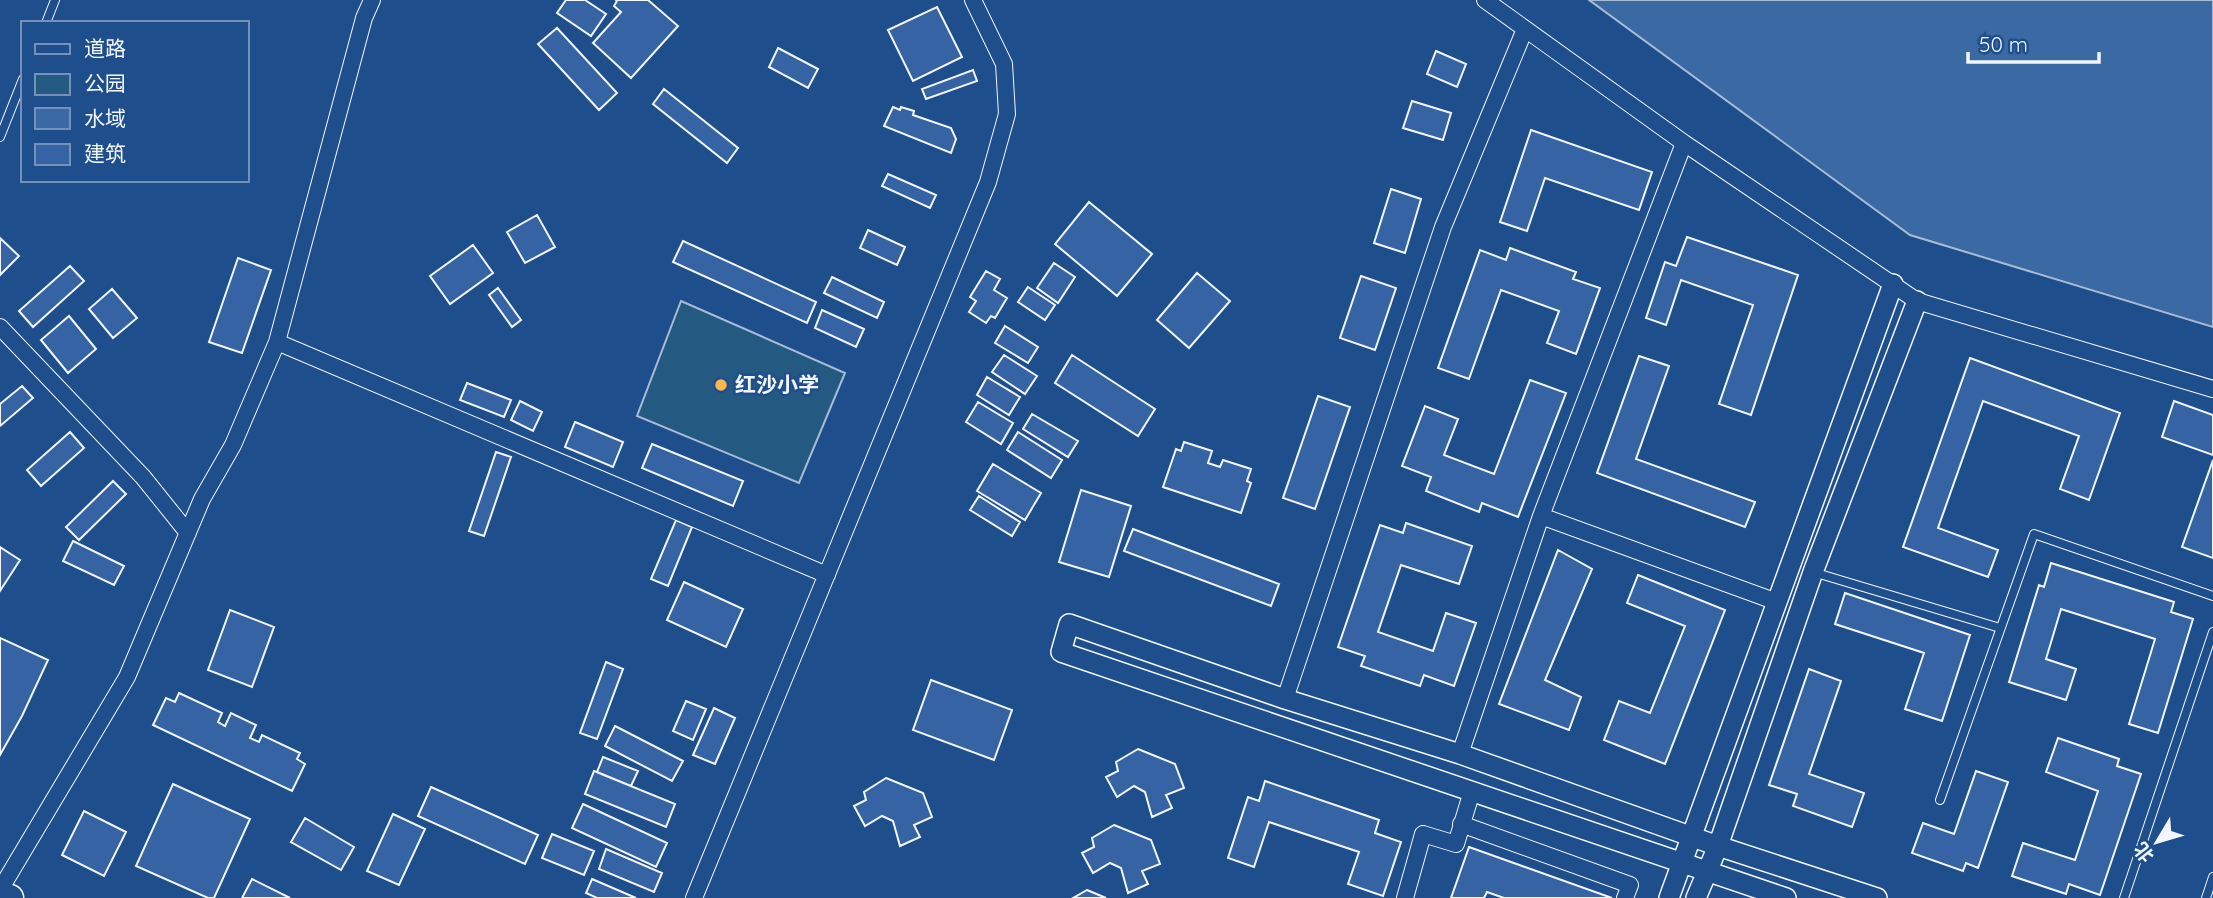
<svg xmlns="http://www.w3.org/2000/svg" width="2213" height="898" font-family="Quicksand,'Noto Sans SC',sans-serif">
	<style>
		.green { fill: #245a82; stroke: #a8bbd7; stroke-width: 2 }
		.water { fill: #3b69a3; stroke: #a8bbd7; stroke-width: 2 }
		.building { fill: #3563a3; stroke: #f2f6ff; stroke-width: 2 }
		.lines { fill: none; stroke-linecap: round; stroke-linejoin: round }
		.service-casing { stroke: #f2f6ff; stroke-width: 10 }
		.minor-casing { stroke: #f2f6ff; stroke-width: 18 }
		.tertiary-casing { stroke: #f2f6ff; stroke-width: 22 }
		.trunk-casing { stroke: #f2f6ff; stroke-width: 29 }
		.service { stroke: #1f4e8c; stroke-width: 8 }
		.minor { stroke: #1f4e8c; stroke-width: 16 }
		.tertiary { stroke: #1f4e8c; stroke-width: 19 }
		.trunk { stroke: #1f4e8c; stroke-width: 26 }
		.poi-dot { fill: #ffb74d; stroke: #1f4e8c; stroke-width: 2.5 }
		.labels { text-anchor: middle; stroke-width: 5; stroke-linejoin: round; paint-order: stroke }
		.poi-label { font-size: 21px; font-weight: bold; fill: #f2f6ff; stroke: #1f4e8c; text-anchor: start }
	</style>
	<rect width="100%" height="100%" fill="#1f4e8c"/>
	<path class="green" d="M681,301L845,373L799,483L637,416Z"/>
	<path class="water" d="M1589,0H2213V327L1910,235Z"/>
	<path class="building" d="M566,0H585L606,14L591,36L557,13Z
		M616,0H648L678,26L631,78L593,43L621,12L614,6L617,1Z
		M937,7L962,57L913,81L888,30Z
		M557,28L617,93L599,110L538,44Z
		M778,48L818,69L808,88L769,67Z
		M1436,51L1466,64L1457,87L1427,74Z
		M973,70L977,81L926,99L922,89Z
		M664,89L738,148L727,163L653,104Z
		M1412,101L1451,113L1443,140L1403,128Z
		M893,107L900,110L901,107L914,111L913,115L951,128L956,139L951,153L884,126Z
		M1531,130L1652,172L1639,210L1545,178L1527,231L1500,222Z
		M888,174L936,195L930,208L882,186Z
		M1391,189L1421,199L1405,253L1374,243Z
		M1089,202L1152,254L1117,296L1055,244Z
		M537,215L555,247L525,263L507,232Z
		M868,230L905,247L897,265L860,248Z
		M1687,237L1798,275L1751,415L1719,404L1753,305L1681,280L1666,325L1646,318L1665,262L1676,266Z
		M0,238L19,256L0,275Z
		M683,241L816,302L807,323L673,262Z
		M473,245L493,273L450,304L430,276Z
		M1510,248L1576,272L1573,279L1600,288L1576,354L1547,343L1559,311L1501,290L1469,379L1438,368L1480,250L1506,260Z
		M238,258L271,270L242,353L209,342Z
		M1054,263L1075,277L1058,303L1037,288Z
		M70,266L84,281L33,327L19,311Z
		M986,271L1000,279L994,290L1007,298L995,318L991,316L986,323L969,312L976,301L970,297Z
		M1197,273L1230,301L1189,348L1157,320Z
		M1361,276L1396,288L1375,350L1340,338Z
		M832,277L884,302L877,318L824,293Z
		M1028,287L1055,305L1045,320L1018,302Z
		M498,288L521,320L512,327L489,295Z
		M112,289L137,318L113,338L89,309Z
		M822,310L864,329L856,347L815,328Z
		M69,316L96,349L68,373L41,340Z
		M1005,326L1038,347L1028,363L995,343Z
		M1004,355L1037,376L1025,394L992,372Z
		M1072,355L1155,409L1138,436L1055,383Z
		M1639,356L1669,366L1636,459L1755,502L1745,527L1597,473Z
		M1970,358L2120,413L2089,500L2060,489L2079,436L1983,401L1938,528L1998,550L1988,577L1903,547Z
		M987,377L1020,397L1009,415L977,395Z
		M1530,380L1566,393L1518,517L1482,503L1479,512L1426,491L1431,477L1402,466L1425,406L1458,419L1444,455L1494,474Z
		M467,383L511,400L504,417L460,400Z
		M22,386L33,398L0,426V404Z
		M1318,396L1350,407L1315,509L1283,498Z
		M520,401L542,412L533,431L511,420Z
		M2174,401L2213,415V455L2162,437Z
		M978,402L1013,423L1001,444L966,422Z
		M1032,414L1078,441L1068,457L1023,429Z
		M575,422L623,442L613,467L565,447Z
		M70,432L84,448L41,486L27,470Z
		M1018,432L1062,460L1051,478L1007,450Z
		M1184,442L1212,451L1208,463L1220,467L1223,460L1251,469L1247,481L1251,483L1241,513L1163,487L1176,449L1181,451Z
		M652,444L743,481L733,506L642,468Z
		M496,452L511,457L484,536L469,531Z
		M2213,460V558L2182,547Z
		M993,464L1041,493L1025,520L977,491Z
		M113,481L126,494L79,540L66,527Z
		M1081,490L1131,506L1109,577L1059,562Z
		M979,496L1020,522L1012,536L970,510Z
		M676,520L692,527L668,586L651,579Z
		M1406,523L1472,546L1459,584L1401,565L1378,632L1433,651L1446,613L1476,623L1454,686L1424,675L1420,686L1361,666L1365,656L1338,647L1380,525L1403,533Z
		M1133,529L1279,584L1271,606L1124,551Z
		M73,541L124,566L114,585L63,561Z
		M0,547L20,560L0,591Z
		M1558,550L1592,569L1545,680L1581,697L1569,730L1499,704Z
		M2051,563L2174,602L2171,612L2193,619L2158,733L2129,724L2155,639L2061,609L2046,659L2076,669L2066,700L2009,682L2039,585L2044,587Z
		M1638,575L1725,610L1665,764L1604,740L1619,701L1650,713L1685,626L1627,603Z
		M684,582L743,609L726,647L667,620Z
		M1845,593L1970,635L1942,721L1905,709L1924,653L1835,624Z
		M230,610L274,627L252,687L208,670Z
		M0,638L48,660L22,716L0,755Z
		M606,662L623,669L597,739L580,733Z
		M1809,669L1841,681L1809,774L1864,793L1852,827L1793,806L1797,794L1769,785Z
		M931,680L1012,710L994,760L913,730Z
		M179,693L222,713L218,722L225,726L231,713L256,725L250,738L259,742L262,735L300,753L297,759L305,764L292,791L153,725L166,698L175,702Z
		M686,701L706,709L693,740L673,731Z
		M714,708L735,718L715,764L693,755Z
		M615,726L683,761L672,781L605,746Z
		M2058,738L2119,759L2117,766L2141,774L2100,895L2069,884L2066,894L2012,876L2023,843L2075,860L2098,791L2046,772Z
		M1138,749L1175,764L1184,788L1166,795L1172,808L1152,817L1145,792L1134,786L1117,797L1106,777L1118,771L1116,762Z
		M603,757L638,771L631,786L597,772Z
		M594,771L675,804L666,827L585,794Z
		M1976,771L2008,782L1978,868L1966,863L1963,871L1912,853L1923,823L1954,834Z
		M886,778L923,793L932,817L914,825L920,837L900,846L893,821L882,816L865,826L854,806L866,800L864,792Z
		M1265,781L1379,820L1375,833L1401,842L1383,896L1348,884L1359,852L1269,822L1254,867L1228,858L1248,797L1259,801Z
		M173,784L250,819L214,898H208L136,866Z
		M431,787L538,835L525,864L418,816Z
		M583,804L667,843L656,867L572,828Z
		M84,811L126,832L104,876L62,855Z
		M393,814L425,829L399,885L367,871Z
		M305,818L354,847L341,870L291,842Z
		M1114,825L1151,840L1160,864L1142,871L1148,884L1128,893L1121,868L1110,863L1093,873L1082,853L1094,847L1092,838Z
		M552,834L594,851L584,875L542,858Z
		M1469,847L1612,898H1504L1487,892L1484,898H1451Z
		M606,849L662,873L654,892L599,869Z
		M252,879L290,898H242Z
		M592,879L636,898H597L586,893Z
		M1087,890L1106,898H1073Z"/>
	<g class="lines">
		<g class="service-casing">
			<path id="service" d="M46,23L55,0
				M0,137L23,79
				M1813,572L2000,628
				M1940,800L2034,534L2213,596
				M2124,898L2213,632
				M2206,898L2213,877"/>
		</g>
		<g class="minor-casing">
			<path id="minor" d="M1485,0L1684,143L1917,301L2213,389
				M0,327L143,477L188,533
				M277,342L827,575
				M1541,516L1777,602
				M1285,699L1443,227L1525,29
				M1460,754L1541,516L1684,143
				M1461,824L1630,885L1625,898
				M0,890L127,677L202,499L233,445L277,342L364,18L372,0
				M694,898L988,182L1007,114L1004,64L973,0
				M1405,898L1423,834L1456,844L1472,791"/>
		</g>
		<g class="tertiary-casing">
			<path id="tertiary" d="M1669,898L1893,284
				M1696,898L1718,846L1813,572L1917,301
				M1786,898L1061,652L1069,624L1285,699L1460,754L1718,846L1877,898"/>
		</g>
		<g class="trunk-casing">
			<path id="trunk" d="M0,894L10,898"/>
		</g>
		<use href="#service" class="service"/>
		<use href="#minor" class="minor"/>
		<use href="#tertiary" class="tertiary"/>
		<use href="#trunk" class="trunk"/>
	</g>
	<circle class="poi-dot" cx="721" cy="385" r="7"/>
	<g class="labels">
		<g class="poi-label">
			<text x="735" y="392">红沙小学</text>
		</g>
	</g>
	<rect x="21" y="21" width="228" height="161" fill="#1f4e8c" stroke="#7391ba" stroke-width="2"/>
	<rect x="35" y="44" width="35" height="10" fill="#1f4e8c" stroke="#7391ba" stroke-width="2"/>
	<text x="84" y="56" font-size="21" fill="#f2f6ff">道路</text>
	<rect x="35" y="74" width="35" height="21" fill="#245a82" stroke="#7391ba" stroke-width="2"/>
	<text x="84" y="91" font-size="21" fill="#f2f6ff">公园</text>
	<rect x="35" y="108" width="35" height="21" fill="#3b69a3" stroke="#7391ba" stroke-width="2"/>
	<text x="84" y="126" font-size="21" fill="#f2f6ff">水域</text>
	<rect x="35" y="144" width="35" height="21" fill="#3563a3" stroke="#7391ba" stroke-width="2"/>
	<text x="84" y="161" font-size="21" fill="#f2f6ff">建筑</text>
	<g transform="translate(2157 842) rotate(232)" stroke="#1f4e8c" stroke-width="5" paint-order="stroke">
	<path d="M0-5L12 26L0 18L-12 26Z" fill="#f2f6ff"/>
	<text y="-10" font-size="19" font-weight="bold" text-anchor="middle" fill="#f2f6ff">北</text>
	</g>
	<path d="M1968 52v10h131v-10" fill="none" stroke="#f2f6ff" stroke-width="3.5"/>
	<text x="1979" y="52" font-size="21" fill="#f2f6ff" stroke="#1f4e8c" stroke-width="5" paint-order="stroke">50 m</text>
</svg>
